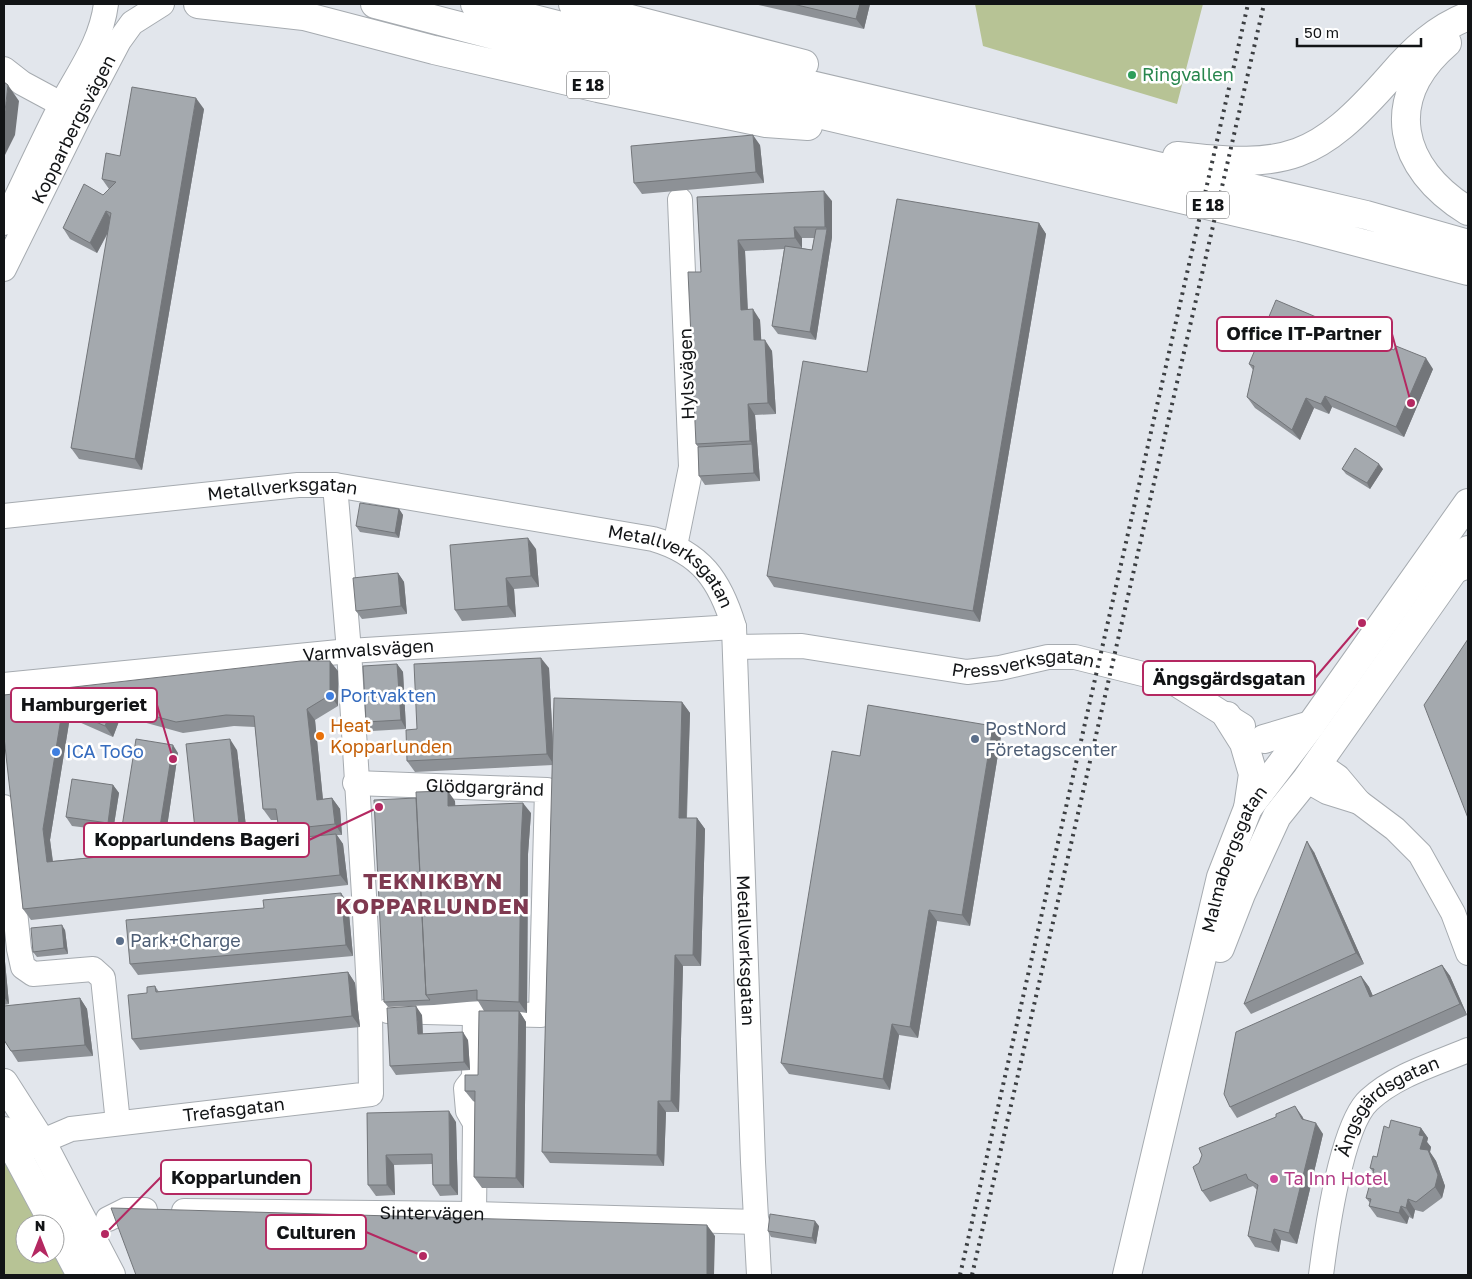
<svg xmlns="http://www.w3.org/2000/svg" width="1472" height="1279" font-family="'Golos Text',sans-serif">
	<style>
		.green { fill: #b7c395 }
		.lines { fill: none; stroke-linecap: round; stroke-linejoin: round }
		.minor-casing { stroke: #a6abb0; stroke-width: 26 }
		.major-casing { stroke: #a6abb0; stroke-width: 30 }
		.highway-casing { stroke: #a6abb0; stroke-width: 30 }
		.minor { stroke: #fff; stroke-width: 24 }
		.major { stroke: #fff; stroke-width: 28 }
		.highway { stroke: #fff; stroke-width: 28 }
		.rail { stroke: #3c3f42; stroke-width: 4; stroke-dasharray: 2.5 5; stroke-linecap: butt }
		.wall { fill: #8d9196; fill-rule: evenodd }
		.shaded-wall { fill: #73767a }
		.building { fill: #a4a9ae; stroke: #73767a }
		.leisure-dot { fill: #2e9e5b; stroke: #fff; stroke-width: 2 }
		.shop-dot { fill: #3f7fe0; stroke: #fff; stroke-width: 2 }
		.food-dot { fill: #e8710a; stroke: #fff; stroke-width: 2 }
		.service-dot { fill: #5c6f8a; stroke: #fff; stroke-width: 2 }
		.hotel-dot { fill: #d1479c; stroke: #fff; stroke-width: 2 }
		.labels { text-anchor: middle; stroke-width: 5; stroke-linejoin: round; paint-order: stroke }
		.shield { fill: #fff; stroke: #595a5c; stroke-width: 1 }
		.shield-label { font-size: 16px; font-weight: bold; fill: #121416 }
		.leisure-label { font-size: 18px; fill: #27864d; stroke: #fff; text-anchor: start }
		.street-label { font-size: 18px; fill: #121416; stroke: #fff }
		.shop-label { font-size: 18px; fill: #366cbe; stroke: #fff; text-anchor: start }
		.food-label { font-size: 18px; fill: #c56008; stroke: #fff; text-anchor: start }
		.service-label { font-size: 18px; fill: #4e5e75; stroke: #fff; text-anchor: start }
		.hotel-label { font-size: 18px; fill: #b23c85; stroke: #fff; text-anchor: start }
		.district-label { font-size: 22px; font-weight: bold; letter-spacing: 1px; fill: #7f3950; stroke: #fff }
		.leader { fill: none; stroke: #b42861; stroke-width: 2 }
		.callout-dot { fill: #b42861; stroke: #fff; stroke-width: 2 }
		.callout { fill: #fff; stroke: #b42861; stroke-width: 2 }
		.callout-label { font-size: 19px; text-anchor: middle; font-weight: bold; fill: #121416 }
	</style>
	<rect width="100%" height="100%" fill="#e2e6ec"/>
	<path class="green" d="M975,4H1203L1177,104L983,46Z
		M4,1154L43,1224H25V1254H55V1252L65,1275H4Z"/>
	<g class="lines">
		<g class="minor-casing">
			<g id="minor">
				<path d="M4,69L22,83L74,111"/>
				<path d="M4,223C23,184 41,144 61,105C79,71 101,43 106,4"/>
				<path id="s1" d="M4,269L80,115L119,41L132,23L162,4"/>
				<path id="s2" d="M4,516L298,485H335L653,539C701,553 720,580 734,627L753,1162L759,1275"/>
				<path d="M675,546L691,467L680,200"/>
				<path id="s3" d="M735,647L802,646L967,672L1000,668L1048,657H1075L1171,681L1243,726"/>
				<path id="s4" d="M4,685L349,651L734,627"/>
				<path d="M1318,763L1338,777L1359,802L1395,829L1420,854L1453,913L1468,953"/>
				<path d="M1306,780L1327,792L1359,802"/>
				<path id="s5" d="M355,783L547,790L541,1015L388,1011"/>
				<path d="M4,807L19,949L23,967L33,974L93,969L103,978L118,1123"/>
				<path id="s6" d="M24,1149L71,1129L371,1094L370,1011L364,895L349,651L335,485"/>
				<path id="s7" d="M184,1211L474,1214L757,1222"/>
				<path d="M474,1214L475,1123L468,1111L466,1088L474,1078L475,1014"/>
				<path d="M108,1219L126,1210H145"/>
				<path id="s8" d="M1321,1275C1326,1236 1341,1125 1369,1100C1396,1075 1435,1064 1468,1050"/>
			</g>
		</g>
		<g class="major-casing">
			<g id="major">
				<path d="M1227,716L1244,743L1253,774L1248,808"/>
				<path d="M1264,739L1311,725"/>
				<path d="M1220,948L1241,894L1277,816L1306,780L1468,550"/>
				<path d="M4,1083L41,1141L111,1275"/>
				<path d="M4,1131L54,1224"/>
				<path d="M55,1226L81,1275"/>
				<path id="s9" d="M1127,1275L1221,877L1248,808L1311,725L1468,503"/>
			</g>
		</g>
		<g class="highway-casing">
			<path id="highway" d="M198,4L304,16L434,50L598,88L766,123L808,126
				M375,4L613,66L1300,227L1468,271
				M475,4L589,33L1366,215L1468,244
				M573,4L804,64
				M1447,43C1382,99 1398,168 1468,211
				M1177,156C1288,169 1317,160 1391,76C1413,50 1436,29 1468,16
				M1455,569L1468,564"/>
		</g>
		<use href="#minor" class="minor"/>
		<use href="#major" class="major"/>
		<use href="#highway" class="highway"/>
		<path class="rail" d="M960,1275L1248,4
			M972,1275L1264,4"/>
	</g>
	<path class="wall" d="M754,4H870L864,29Z
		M204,109L142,470L79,459L71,448L108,233L97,253L70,239L63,228L103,195L109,189L102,179L120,156Z
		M760,145L764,183L642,194L634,183Z
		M697,197L832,201V237L816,340L778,334L772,326L784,249L745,251L748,309L760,320L761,340L772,351L776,414L755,415L760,481L705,485L699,476L698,447L696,444L701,272ZM802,238H814L812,250L802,248Z
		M1039,223L1046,234L980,622L774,587L767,576L867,372Z
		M1249,364L1433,369L1404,437L1332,407L1329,414L1314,408L1300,440L1255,408L1247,397L1253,370Z
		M1342,469H1383L1370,489L1346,474Z
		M399,509L403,515L399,538L360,532L356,526Z
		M536,549L539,587L514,589L516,617L462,621L455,610Z
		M398,573L404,582L407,614L362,619L356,611Z
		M397,664L403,672L406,729L372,731L366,722Z
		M549,668L553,746L682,702L690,713L687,818H697L705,829L701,966H683L679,1112H666L664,1166L550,1163L542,1152L553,765L415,772L407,761L417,729Z
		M338,671V706L315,720L323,799L332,798L340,809L342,835H337L343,844L348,885L31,920L23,909L4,695ZM121,716L183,733L234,726L255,727L263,809L271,820H277L279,830L285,839L53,861L50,840L69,723L79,722L113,737Z
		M993,726L1001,736L970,926L937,921L918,1038L899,1035L890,1090L789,1074L781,1063L860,756Z
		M237,750L247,835L203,840L195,829Z
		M178,753L164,847L127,842L121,833Z
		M113,785L119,793L113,831L72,826L66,817Z
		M455,801V806L531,813L528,854L527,1013L520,1012L526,1022L524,1188H482L474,1177L475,1102L473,1101L465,1091L478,1075L484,1011L478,1001L434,1005L388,1007L384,1002Z
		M1314,852L1364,964L1251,1014L1244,1004Z
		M348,903L353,956L138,975L130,964Z
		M65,930L68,954L37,957L33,952Z
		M4,951L9,1004L4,1005Z
		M1442,965L1450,976L1467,1015L1237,1118L1230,1107L1361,976L1369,987L1373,996Z
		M348,972L355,983L360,1027L140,1050L132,1039L147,993L155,986L159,992Z
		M80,998L87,1009L93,1056L18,1062L4,1040Z
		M422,1015L423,1034L468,1040L470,1070L396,1075L390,1066Z
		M367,1113L456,1122L458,1195L440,1196L433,1185L432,1164L394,1165L395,1195L376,1196L368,1185Z
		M1302,1116L1304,1120L1323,1134L1297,1244L1281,1240L1279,1252L1255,1247L1248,1236L1257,1190L1253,1186L1210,1202L1202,1191Z
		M1389,1128H1421L1428,1138L1427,1142L1431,1147L1430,1152L1436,1161L1445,1186L1442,1198L1423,1212L1415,1210L1413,1219L1409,1217L1407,1224L1377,1217L1369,1206L1370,1203L1366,1198L1373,1172L1370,1168L1377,1157Z
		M819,1226L816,1244L771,1237L768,1231Z"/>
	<path class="shaded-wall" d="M860,4H870L864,29L856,19Z
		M8,85L19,101L15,135L4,157V120Z
		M196,98L204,109L142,470L135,459Z
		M753,135L760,145L764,183L756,172Z
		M824,191L832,201V237L816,340L810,332L827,229L825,227Z
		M106,211L113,222L97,253L90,243Z
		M1039,223L1046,234L980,622L973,611Z
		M794,227L802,238V248L795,238Z
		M738,240L745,251L748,320L741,310Z
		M753,309L760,320L762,351L754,340Z
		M765,340L772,351L776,414L768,403Z
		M1426,358L1433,369L1404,437L1396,427Z
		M1325,396L1332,407L1329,414L1321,404Z
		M1306,398L1314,408L1300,440L1292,430Z
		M748,404L755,415L760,481L754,473L752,444L750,441Z
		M1379,464L1383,469L1370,489L1367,483Z
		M399,509L403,515L399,538L395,533Z
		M528,538L536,549L539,587L531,576Z
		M398,573L404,582L407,614L401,606Z
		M506,578L514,589L516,617L508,606Z
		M541,658L549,668L554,765L547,754Z
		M330,661L338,671V706L330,695Z
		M397,664L403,672L406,729L401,720Z
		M682,702L690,713L686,828L679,818Z
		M113,705L121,716L113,737L105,726Z
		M307,709L315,720L324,811L317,800Z
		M62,712L69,723L50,840L54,872L47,862L43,829Z
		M993,726L1001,736L970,926L962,915Z
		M230,739L237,750L247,835L239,824Z
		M173,745L178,753L164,847L158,839Z
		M113,785L119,793L113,831L108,823Z
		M448,791L455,801L456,817L448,806Z
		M332,798L340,809L342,835L335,824Z
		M523,803L531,813L528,854L527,1013L519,1002L521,843Z
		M697,818L705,829L701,966L693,955Z
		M336,834L343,844L348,885L340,875Z
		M1307,841L1314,852L1364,964L1356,953Z
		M341,893L348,903L353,956L346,945Z
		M929,910L937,921L918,1038L910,1027Z
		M62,925L65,930L68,954L64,948Z
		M4,951L9,1004L4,997Z
		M675,955L683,966L679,1112L671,1101Z
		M1442,965L1450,976L1467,1015L1460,1004Z
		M348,972L355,983L360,1027L352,1016Z
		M1361,976L1369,987L1378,1008L1370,997Z
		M80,998L87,1009L93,1056L85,1045Z
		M416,1006L422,1015L423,1043L418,1034Z
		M519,1011L526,1022L524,1188L516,1178Z
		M892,1024L899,1035L890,1090L883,1079Z
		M463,1032L468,1040L470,1070L464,1062Z
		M658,1101L666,1112L664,1166L657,1155Z
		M1295,1106L1302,1116L1309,1130L1302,1119Z
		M449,1111L456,1122L458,1195L450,1185Z
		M1316,1123L1323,1134L1297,1244L1289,1233Z
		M1421,1128L1428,1138L1427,1142L1431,1147L1430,1152L1436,1161L1445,1186L1442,1198L1435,1187L1420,1149L1419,1135Z
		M386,1155L394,1165L395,1195L387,1185Z
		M1408,1199L1415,1210L1413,1219L1406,1208Z
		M1401,1206L1409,1217L1407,1224L1399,1213Z
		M815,1221L819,1226L816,1244L812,1238Z
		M707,1225L715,1236L714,1275H707Z
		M1274,1229L1281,1240L1279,1252L1271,1242Z"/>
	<path class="building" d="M793,4H860L856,19Z
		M4,82L8,85L4,120Z
		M132,87L196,98L135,459L71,448L111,213L106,211L90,243L63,228L84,184L103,195L116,182L102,179L106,153L120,156Z
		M753,135L756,172L634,183L631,146Z
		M824,191L825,227H794L795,238L738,240L741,310L753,309L754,340H765L768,403L748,404L750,441L696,444L688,272H701L697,197Z
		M897,199L1039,223L973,611L767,576L803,361L867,372Z
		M816,229H827L810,332L772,326L785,246L812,250Z
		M1276,300L1394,350L1396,346L1426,358L1396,427L1325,396L1321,404L1306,398L1292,430L1247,397L1254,366L1249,364Z
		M752,444L754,473L699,476L698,447Z
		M1355,448L1379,464L1367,483L1342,469Z
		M360,503L399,509L395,533L356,526Z
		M528,538L531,576L506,578L508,606L455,610L450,545Z
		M398,573L401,606L356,611L353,578Z
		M1468,639V818L1424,705Z
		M541,658L547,754L407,761L406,730L417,729L414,664Z
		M301,661H330V695L307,709L317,800L332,798L335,824L279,830L276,809H263L254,716L226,715L176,722L113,705L105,726L71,711L62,712L43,829L47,862L336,834L340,875L23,909L4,737V695Z
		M397,664L401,720L366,722L363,666Z
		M554,698L682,702L679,818H697L693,955H675L671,1101H658L657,1155L542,1152Z
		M868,705L993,726L962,915L929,910L910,1027L892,1024L883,1079L781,1063L832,751L860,756Z
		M136,739L173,745L158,839L121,833Z
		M230,739L239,824L195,829L186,744Z
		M72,779L113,785L108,823L66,817Z
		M448,791V806L523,803L521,843L519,1002L477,1000V990L426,995L416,792Z
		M416,798L426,995L430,1000L384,1002L374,800Z
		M1307,841L1356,953L1244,1004Z
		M341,893L346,945L130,964L126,920L264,908L263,900Z
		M62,925L64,948L33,952L31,928Z
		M1442,965L1460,1004L1230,1107L1224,1094L1236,1032L1361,976L1370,997Z
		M348,972L352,1016L132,1039L128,995L147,993V987L155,986L156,992Z
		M80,998L85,1045L11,1051L4,1040V1006Z
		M416,1006L418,1034L463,1032L464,1062L390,1066L387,1008Z
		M479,1011H519L516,1178L474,1177L475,1091H465V1075H478Z
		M1295,1106L1302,1119L1316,1123L1289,1233L1274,1229L1271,1242L1248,1236L1258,1185L1248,1179L1246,1174L1202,1191L1193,1167L1199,1163L1202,1155L1199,1148L1276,1117V1114Z
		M449,1111L450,1185H433L432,1154L386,1155L387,1185H368L367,1113Z
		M1391,1120L1421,1128L1419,1135L1424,1136L1420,1149L1428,1150L1438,1175L1435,1187L1416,1202L1408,1199L1406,1208L1401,1206L1399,1213L1369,1206L1371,1199L1366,1198L1374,1169L1370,1168L1373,1156L1377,1157L1384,1126L1389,1128Z
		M111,1208L707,1225V1275H136Z
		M770,1214L815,1221L812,1238L768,1231Z"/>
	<circle class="leisure-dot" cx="1132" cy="75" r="5"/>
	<g class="shop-dot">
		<circle cx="330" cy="696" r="5"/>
		<circle cx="56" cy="752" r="5"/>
	</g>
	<circle class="food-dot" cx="320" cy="736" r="5"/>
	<g class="service-dot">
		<circle cx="975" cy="739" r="5"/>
		<circle cx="120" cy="941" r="5"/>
	</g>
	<circle class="hotel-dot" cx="1274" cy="1179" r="5"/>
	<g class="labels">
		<g class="shield">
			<rect x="567" y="71.5" width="42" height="27" rx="4"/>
			<rect x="1187" y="191.5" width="42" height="27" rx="4"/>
		</g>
		<g class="shield-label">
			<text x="588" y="91">E 18</text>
			<text x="1208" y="211">E 18</text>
		</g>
		<g class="leisure-label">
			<text x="1142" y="81">Ringvallen</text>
		</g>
		<g class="street-label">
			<text dy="6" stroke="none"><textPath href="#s1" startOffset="156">Kopparbergsvägen</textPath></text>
			<text transform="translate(687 374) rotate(-92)" y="6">Hylsvägen</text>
			<text dy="6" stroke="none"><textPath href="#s2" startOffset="280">Metallverksgatan</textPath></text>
			<text dy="6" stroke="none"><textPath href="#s2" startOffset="685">Metallverksgatan</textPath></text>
			<text dy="6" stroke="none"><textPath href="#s4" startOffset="366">Varmvalsvägen</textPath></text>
			<text dy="6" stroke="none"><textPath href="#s3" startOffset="291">Pressverksgatan</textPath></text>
			<text dy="6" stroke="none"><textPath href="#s5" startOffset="130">Glödgargränd</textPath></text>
			<text dy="6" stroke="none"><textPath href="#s9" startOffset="430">Malmabergsgatan</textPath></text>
			<text dy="6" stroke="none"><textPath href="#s2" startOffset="1105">Metallverksgatan</textPath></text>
			<text dy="6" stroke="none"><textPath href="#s6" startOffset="215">Trefasgatan</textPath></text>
			<text dy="6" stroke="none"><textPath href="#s8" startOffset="192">Ängsgärdsgatan</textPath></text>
			<text dy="6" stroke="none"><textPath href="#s7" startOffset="248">Sintervägen</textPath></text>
		</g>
		<g class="shop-label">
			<text x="340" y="702">Portvakten</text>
			<text x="66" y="758">ICA ToGo</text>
		</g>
		<g class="food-label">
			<text x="330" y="732">Heat<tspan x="330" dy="21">Kopparlunden</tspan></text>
		</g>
		<g class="service-label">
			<text x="985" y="735">PostNord<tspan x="985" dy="21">Företagscenter</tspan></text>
			<text x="130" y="947">Park+Charge</text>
		</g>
		<g class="hotel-label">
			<text x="1284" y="1185">Ta Inn Hotel</text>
		</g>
		<g class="district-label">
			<text x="433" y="889">TEKNIKBYN<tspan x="433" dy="25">KOPPARLUNDEN</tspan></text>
		</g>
	</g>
	<path class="leader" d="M1411 403L1392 334M1362 623L1315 678M173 759L157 705M379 807L309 840M105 1234L161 1177M423 1256L366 1232"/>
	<g class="callout-dot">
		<circle cx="1411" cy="403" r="5"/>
		<circle cx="1362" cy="623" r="5"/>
		<circle cx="173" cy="759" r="5"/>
		<circle cx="379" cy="807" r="5"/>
		<circle cx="105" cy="1234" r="5"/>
		<circle cx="423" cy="1256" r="5"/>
	</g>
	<g class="callout">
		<rect x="1217" y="317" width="175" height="34" rx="5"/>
		<rect x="1143" y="661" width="172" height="34" rx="5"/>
		<rect x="11" y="688" width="146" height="34" rx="5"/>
		<rect x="84" y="823" width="225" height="34" rx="5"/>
		<rect x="161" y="1160" width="150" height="34" rx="5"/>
		<rect x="266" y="1215" width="100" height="34" rx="5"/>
	</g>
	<g class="callout-label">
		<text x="1304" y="340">Office IT-Partner</text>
		<text x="1229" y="685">Ängsgärdsgatan</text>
		<text x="84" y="711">Hamburgeriet</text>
		<text x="197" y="846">Kopparlundens Bageri</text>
		<text x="236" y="1184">Kopparlunden</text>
		<text x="316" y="1239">Culturen</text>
	</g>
	<rect width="1472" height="1279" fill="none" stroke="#121416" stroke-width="10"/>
	<g transform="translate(40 1239)"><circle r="24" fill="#ffffff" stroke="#a0a1a2"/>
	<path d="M0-4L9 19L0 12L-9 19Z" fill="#b42861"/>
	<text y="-8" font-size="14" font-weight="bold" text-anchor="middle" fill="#121416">N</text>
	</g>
	<path d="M1297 38v8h124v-8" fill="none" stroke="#121416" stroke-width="2.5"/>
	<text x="1304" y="38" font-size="15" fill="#121416" stroke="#ffffff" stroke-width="4" paint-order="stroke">50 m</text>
</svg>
